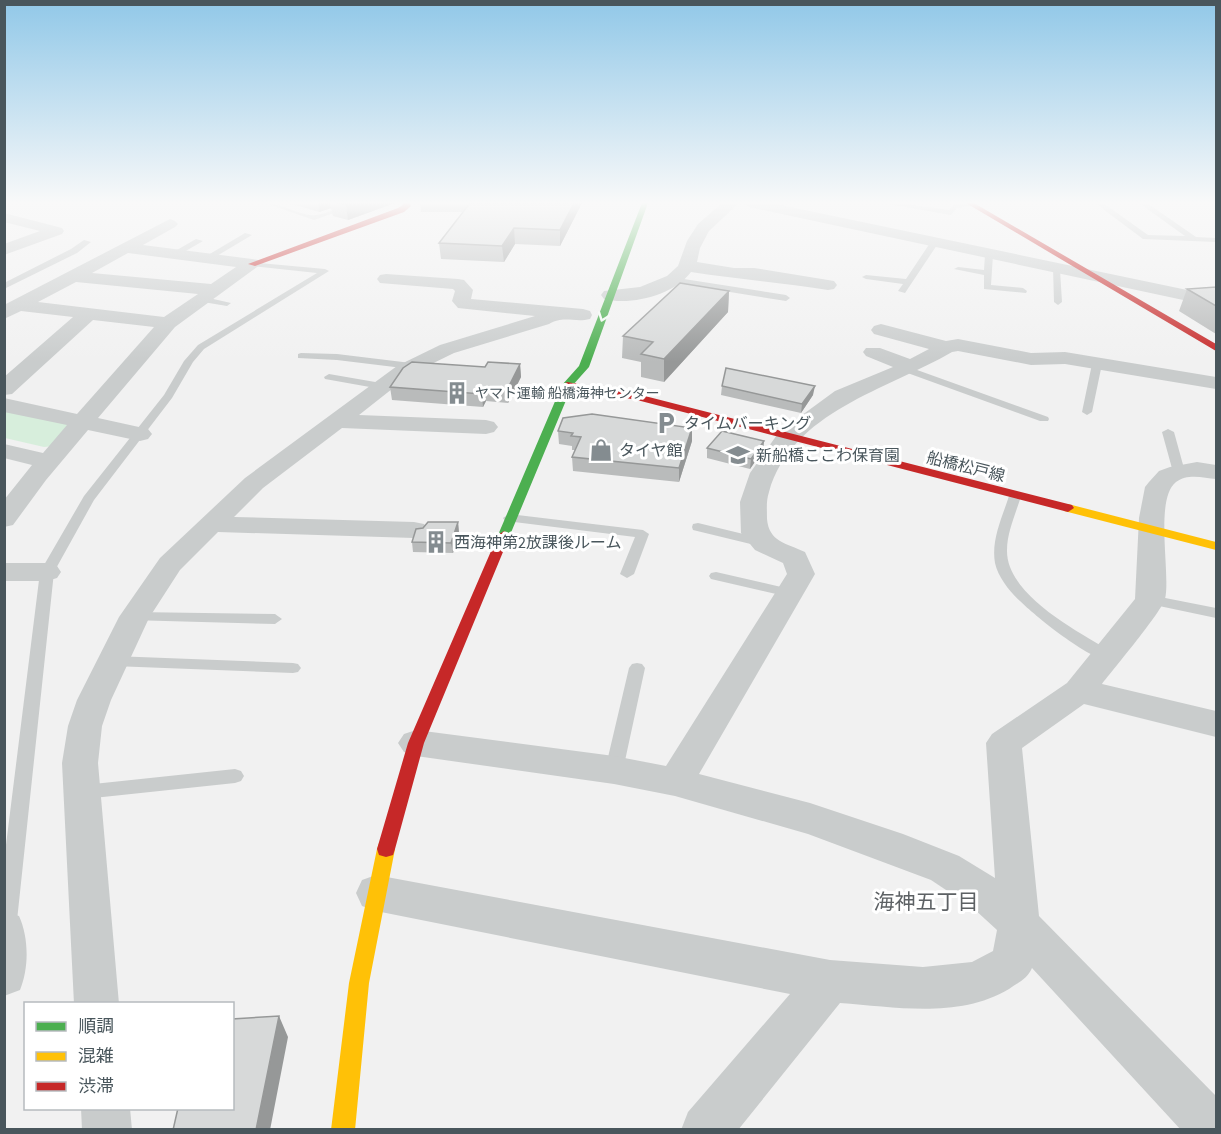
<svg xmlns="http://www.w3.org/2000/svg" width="1221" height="1134" font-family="'Source Sans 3','Noto Sans JP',sans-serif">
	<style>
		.green { fill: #d7eedc }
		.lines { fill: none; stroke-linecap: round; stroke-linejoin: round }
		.lane { fill: #c9cccc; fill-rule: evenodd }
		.street { fill: #c9cccc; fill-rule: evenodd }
		.fast { fill: #4caf50; fill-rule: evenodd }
		.slow { fill: #ffc107; fill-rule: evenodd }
		.jam { fill: #c62828; fill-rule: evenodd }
		.wall { fill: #b9bbbb }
		.shaded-wall { fill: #969898 }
		.building { fill: #d7d9d9; stroke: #969898; stroke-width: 1.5 }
		.oneway { stroke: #f6fbf6 }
		.labels { text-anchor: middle; stroke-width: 6; stroke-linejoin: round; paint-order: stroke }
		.far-poi-label { font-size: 14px; fill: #49565c; stroke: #fff; text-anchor: start }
		.poi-label { font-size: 16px; fill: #49565c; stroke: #fff; text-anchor: start }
		.street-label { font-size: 16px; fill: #49565c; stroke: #fff }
		.near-neighbourhood-label { font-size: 21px; fill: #5d6164; stroke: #fff }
	</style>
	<rect width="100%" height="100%" fill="#f1f1f1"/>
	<path class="green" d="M5,410L68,422L71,426L53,446L44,447L5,438Z"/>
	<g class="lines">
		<path class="lane" d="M265,203C281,203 302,217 316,215C332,213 346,203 362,203L314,220Z
			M882,203H899L949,210L954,204L973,203L977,205L957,208L951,215Z
			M1095,203H1103L1148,235L1185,236L1139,203H1147L1196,237L1216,238V242L1143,239Z
			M245,233L252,235L210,260L203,258Z
			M196,239L203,241L177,256L170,254Z
			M84,240L91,242L77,253L4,289V283L71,249Z
			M932,240L939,242L905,293L898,291L903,284L866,279L862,277L866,275L906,279Z
			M989,253L993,255L991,285L1023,288L1027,291L1026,293L984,289V275L954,269L958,267L984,270L985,255Z
			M249,262L325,269L329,271L204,349L193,362L172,398L94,500L54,572L16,930L13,936L6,939L4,861L40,572L84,496L164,395L184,361L198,345L317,273L252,266H249Z
			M1053,268L1060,270L1062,302L1058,305L1054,302Z
			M671,277L786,295L790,298L786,301L668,282V278Z
			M200,296L231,303L227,306L197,301V297Z
			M301,353L337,354L411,363L416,366L411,369L337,360L298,358V354Z
			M1097,361L1102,364L1092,412L1087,415L1082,412L1092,364Z
			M906,366L1048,417L1049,419L1048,421H1040L902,371V367Z
			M329,374L381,383L386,386L381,389L325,379L324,377Z
			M1168,429L1174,432L1185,472L1183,475L1179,476L1173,472L1162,432Z
			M1015,492L1021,496C1016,513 1007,532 1007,550C1006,595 1079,632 1112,652L1115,656L1112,660C1095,665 1034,615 1020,601C1010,592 998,577 995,563C991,540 1002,518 1009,496Z
			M509,514L643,530L649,534L634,574L627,578L620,574L635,537L505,521L503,518Z
			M698,523L768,540L770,543L763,547L693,530L692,527L693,524Z
			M716,572L794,590L796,593L789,597L711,579L709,576L711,573Z
			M1150,595L1216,608V618L1145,603L1143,600L1145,597Z
			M134,612L275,614L282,619L275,624L129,620L127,617L129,614Z
			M113,656L293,663L298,664L301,668L298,672L293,673L113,666L108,665L105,661L108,657Z
			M637,663L642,664L645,668L623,770L620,775L614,777L608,775L605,770L629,668L632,664Z
			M235,769L241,771L244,776L241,781L235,783L84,799L78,797L75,792L78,787L84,785Z"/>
		<path class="street" d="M722,203H739L709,231L700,248L697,262L734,268H754L828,280L834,281L837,285L834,289L828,290C782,283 737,279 691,272C674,295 631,306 604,299L601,295L604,291L640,287L667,276L678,266L687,241L698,224Z
			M742,203H771L1216,296V307L749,207Z
			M4,213L62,228L64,231L62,234L4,255V244L40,231L4,222Z
			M170,219L175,221L178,224L175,227L143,245L252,259L258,260L261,264L175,327L98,418L148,429L152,434L148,439L140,441L88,430L46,480L13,525L4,527V500L32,465L4,458V444L43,453L67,425L4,412V398L77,414L154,327L93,320L12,394L4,395V377L73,317L21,311L4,319V305ZM128,253L236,267L211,284L92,273ZM76,282L198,294L164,317L38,302Z
			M386,274L458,279L464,280L473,290L471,299L583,309L590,311L592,315L590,319C574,323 564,315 549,324L454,353L411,374L359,415L486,420L494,422L498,427L494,432L486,434L342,428L263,488L234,517L414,522L424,524L428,530L424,536L414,538L218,532L180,570L149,618L111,700L102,726L98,763L119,1004H74L62,763L68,726L77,700L119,617L160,558L245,478L397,366L440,345L535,316L458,308L452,301L455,291L453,289L380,283L377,279L380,275Z
			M881,324L946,341L958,339L1031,353L1065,352L1216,377V389L1065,364L1031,365L958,351L952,352C887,390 792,411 769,492C766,501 767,509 767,519C769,542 786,543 805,552L815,574L699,774L810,803L903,834L959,856L995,878L986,743L992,734L1067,683L1135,599L1139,518L1145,487L1149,482L1159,471L1170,467L1197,462L1216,465V479C1204,478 1188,473 1176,482C1154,499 1171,575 1165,599C1162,611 1113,670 1102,684L1216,711V737L1084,704L1022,748L1039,916L1216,1096V1130H1181L1032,968C1027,979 1019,982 1009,989C959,1019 896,1007 840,1003L738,1130H681L688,1112L790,994L376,911L362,906L356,893L362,880L376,875L830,960L923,967L972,962L993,951L997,930L973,908L931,880L808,834L675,796L614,784L416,756L404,752L398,743L404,734L416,730L614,756L666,766L787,574L783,563L755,550L741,533L740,502L750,473L779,432L835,391L893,367L866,356L863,352L866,348H880L910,359L929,349L874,334L871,330L874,326Z
			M4,563H47L57,566L61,572L57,578L47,581H4Z
			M4,911L19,916C29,938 29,968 20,990L4,996Z
			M81,1108H130L132,1130H82Z"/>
		<path class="fast" d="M642,203H648L589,367L572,386L510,535L509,538H499L498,535L562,385L579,366Z"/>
		<path class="slow" d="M1068,504L1216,542V550L1064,511L1062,508Z
			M386,841L393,843L395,849L369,983L355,1130H331L349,983L377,849L379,843Z"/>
		<path class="jam" d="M403,203H409L411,206L404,212L255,266L248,264L398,208L403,205Z
			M966,203H974L1216,344V351Z
			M567,382L637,394L1072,505L1074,508L1068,512L637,400L563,387L562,385Z
			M504,531L510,535L424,743L395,849L393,855L386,857L379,855L377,849L408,743L498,535Z"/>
	</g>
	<path class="wall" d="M288,203H395L348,220L333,216L331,208L319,212Z
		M420,203H582L560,246L515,244L504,262L441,259L439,243L463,212H421Z
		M1216,287V334L1179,311L1187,289Z
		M729,291L728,312L664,382L641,377V362L622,358L623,336Z
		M520,364L521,377L508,403L486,401L483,407L392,400L390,387L485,367Z
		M722,386L813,395L801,413L721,395Z
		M558,431L692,441L679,482L573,471L572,457L575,450H572V446L559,444Z
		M764,441L763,450L750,469L707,458V448Z
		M458,522L459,533L453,553L413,552L412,542Z"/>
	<path class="shaded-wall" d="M318,203H330L331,208L319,212Z
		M352,203H395L348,220L346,205Z
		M574,203H582L560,246V230Z
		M514,228L515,244L504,262L502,246Z
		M729,291L728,312L664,382V359Z
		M520,364L521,377L508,403L507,390Z
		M815,386L813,395L801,413L802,404Z
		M485,388L486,401L483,407L482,394Z
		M692,428V441L679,482V468Z
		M764,441L763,450L750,469L751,459Z
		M458,522L459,533L453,553L451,543Z
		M279,1016L288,1037L270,1130H256Z"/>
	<path class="building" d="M338,203H352L346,205Z
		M470,203H574L560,230L514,228L502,246L439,243Z
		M680,283L729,291L664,359L641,354L653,342L623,336Z
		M1216,287V306L1187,289Z
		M412,362L485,367L488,362L520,364L507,390L485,388L482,394L390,387L403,368Z
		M726,368L815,386L802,404L722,386Z
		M592,414L692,428L679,468L572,457L581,437L571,436L573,433L558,431L563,418Z
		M722,431L764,441L751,459L707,448Z
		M428,522H458L451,543L412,542L416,529L423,528Z
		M279,1016L256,1130H173L178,1108H232V1019Z"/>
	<defs><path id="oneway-chevron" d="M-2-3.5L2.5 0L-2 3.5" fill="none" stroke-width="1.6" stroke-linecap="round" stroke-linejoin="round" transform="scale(1.5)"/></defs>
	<use class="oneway" href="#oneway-chevron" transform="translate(603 317) rotate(110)"/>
	<linearGradient id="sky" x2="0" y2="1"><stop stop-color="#91c8e8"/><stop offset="0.56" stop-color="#f9f9f9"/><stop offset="1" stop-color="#f9f9f9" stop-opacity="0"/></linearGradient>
	<rect width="1221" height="362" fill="url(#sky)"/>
	<defs>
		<g id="building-bare" transform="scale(1.8)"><path d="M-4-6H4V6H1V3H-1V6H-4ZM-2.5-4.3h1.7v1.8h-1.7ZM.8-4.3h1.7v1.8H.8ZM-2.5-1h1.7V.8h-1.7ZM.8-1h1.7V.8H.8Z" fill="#848c90" stroke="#fff" stroke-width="2.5" paint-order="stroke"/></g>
		<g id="parking-bare" transform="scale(1.8)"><path d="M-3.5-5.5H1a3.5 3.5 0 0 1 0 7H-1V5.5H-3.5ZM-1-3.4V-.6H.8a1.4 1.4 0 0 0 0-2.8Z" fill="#848c90" stroke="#fff" stroke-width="2.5" paint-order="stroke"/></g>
		<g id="shop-bare" transform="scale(1.8)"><path d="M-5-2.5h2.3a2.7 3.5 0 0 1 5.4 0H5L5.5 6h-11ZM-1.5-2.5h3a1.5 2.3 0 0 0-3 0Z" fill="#848c90" stroke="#fff" stroke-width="2.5" paint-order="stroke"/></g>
		<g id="school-bare" transform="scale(1.8)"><path d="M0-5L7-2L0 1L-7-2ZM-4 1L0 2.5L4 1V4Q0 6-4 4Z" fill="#848c90" stroke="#fff" stroke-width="2.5" paint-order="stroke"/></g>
	</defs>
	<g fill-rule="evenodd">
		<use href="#building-bare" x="457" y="393"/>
		<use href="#parking-bare" x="666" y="423"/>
		<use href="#shop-bare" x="601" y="450"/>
		<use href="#school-bare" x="738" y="455"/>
		<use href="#building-bare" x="436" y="542"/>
	</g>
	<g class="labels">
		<g class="far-poi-label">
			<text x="475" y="398">ヤマト運輸 船橋海神センター</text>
		</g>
		<g class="poi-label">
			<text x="684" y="429">タイムバーキング</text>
			<text x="619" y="456">タイヤ館</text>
			<text x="756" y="461">新船橋ここわ保育園</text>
			<text x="454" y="548">西海神第2放課後ルーム</text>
		</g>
		<g class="street-label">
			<text transform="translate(966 466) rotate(14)" y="6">船橋松戸線</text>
		</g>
		<g class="near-neighbourhood-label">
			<text x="926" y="909">海神五丁目</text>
		</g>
	</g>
	<rect width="1221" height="1134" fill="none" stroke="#49565c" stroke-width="12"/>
	<rect x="24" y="1002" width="210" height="108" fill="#ffffff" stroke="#b6bbbe" stroke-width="1.5"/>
	<rect x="36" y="1022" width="30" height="9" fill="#4caf50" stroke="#b6bbbe" stroke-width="1.5"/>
	<text x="78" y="1032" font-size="18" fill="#49565c">順調</text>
	<rect x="36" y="1052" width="30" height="9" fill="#ffc107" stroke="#b6bbbe" stroke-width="1.5"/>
	<text x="78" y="1062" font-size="18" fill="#49565c">混雑</text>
	<rect x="36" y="1082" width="30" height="9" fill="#c62828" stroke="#b6bbbe" stroke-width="1.5"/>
	<text x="78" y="1092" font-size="18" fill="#49565c">渋滞</text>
</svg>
